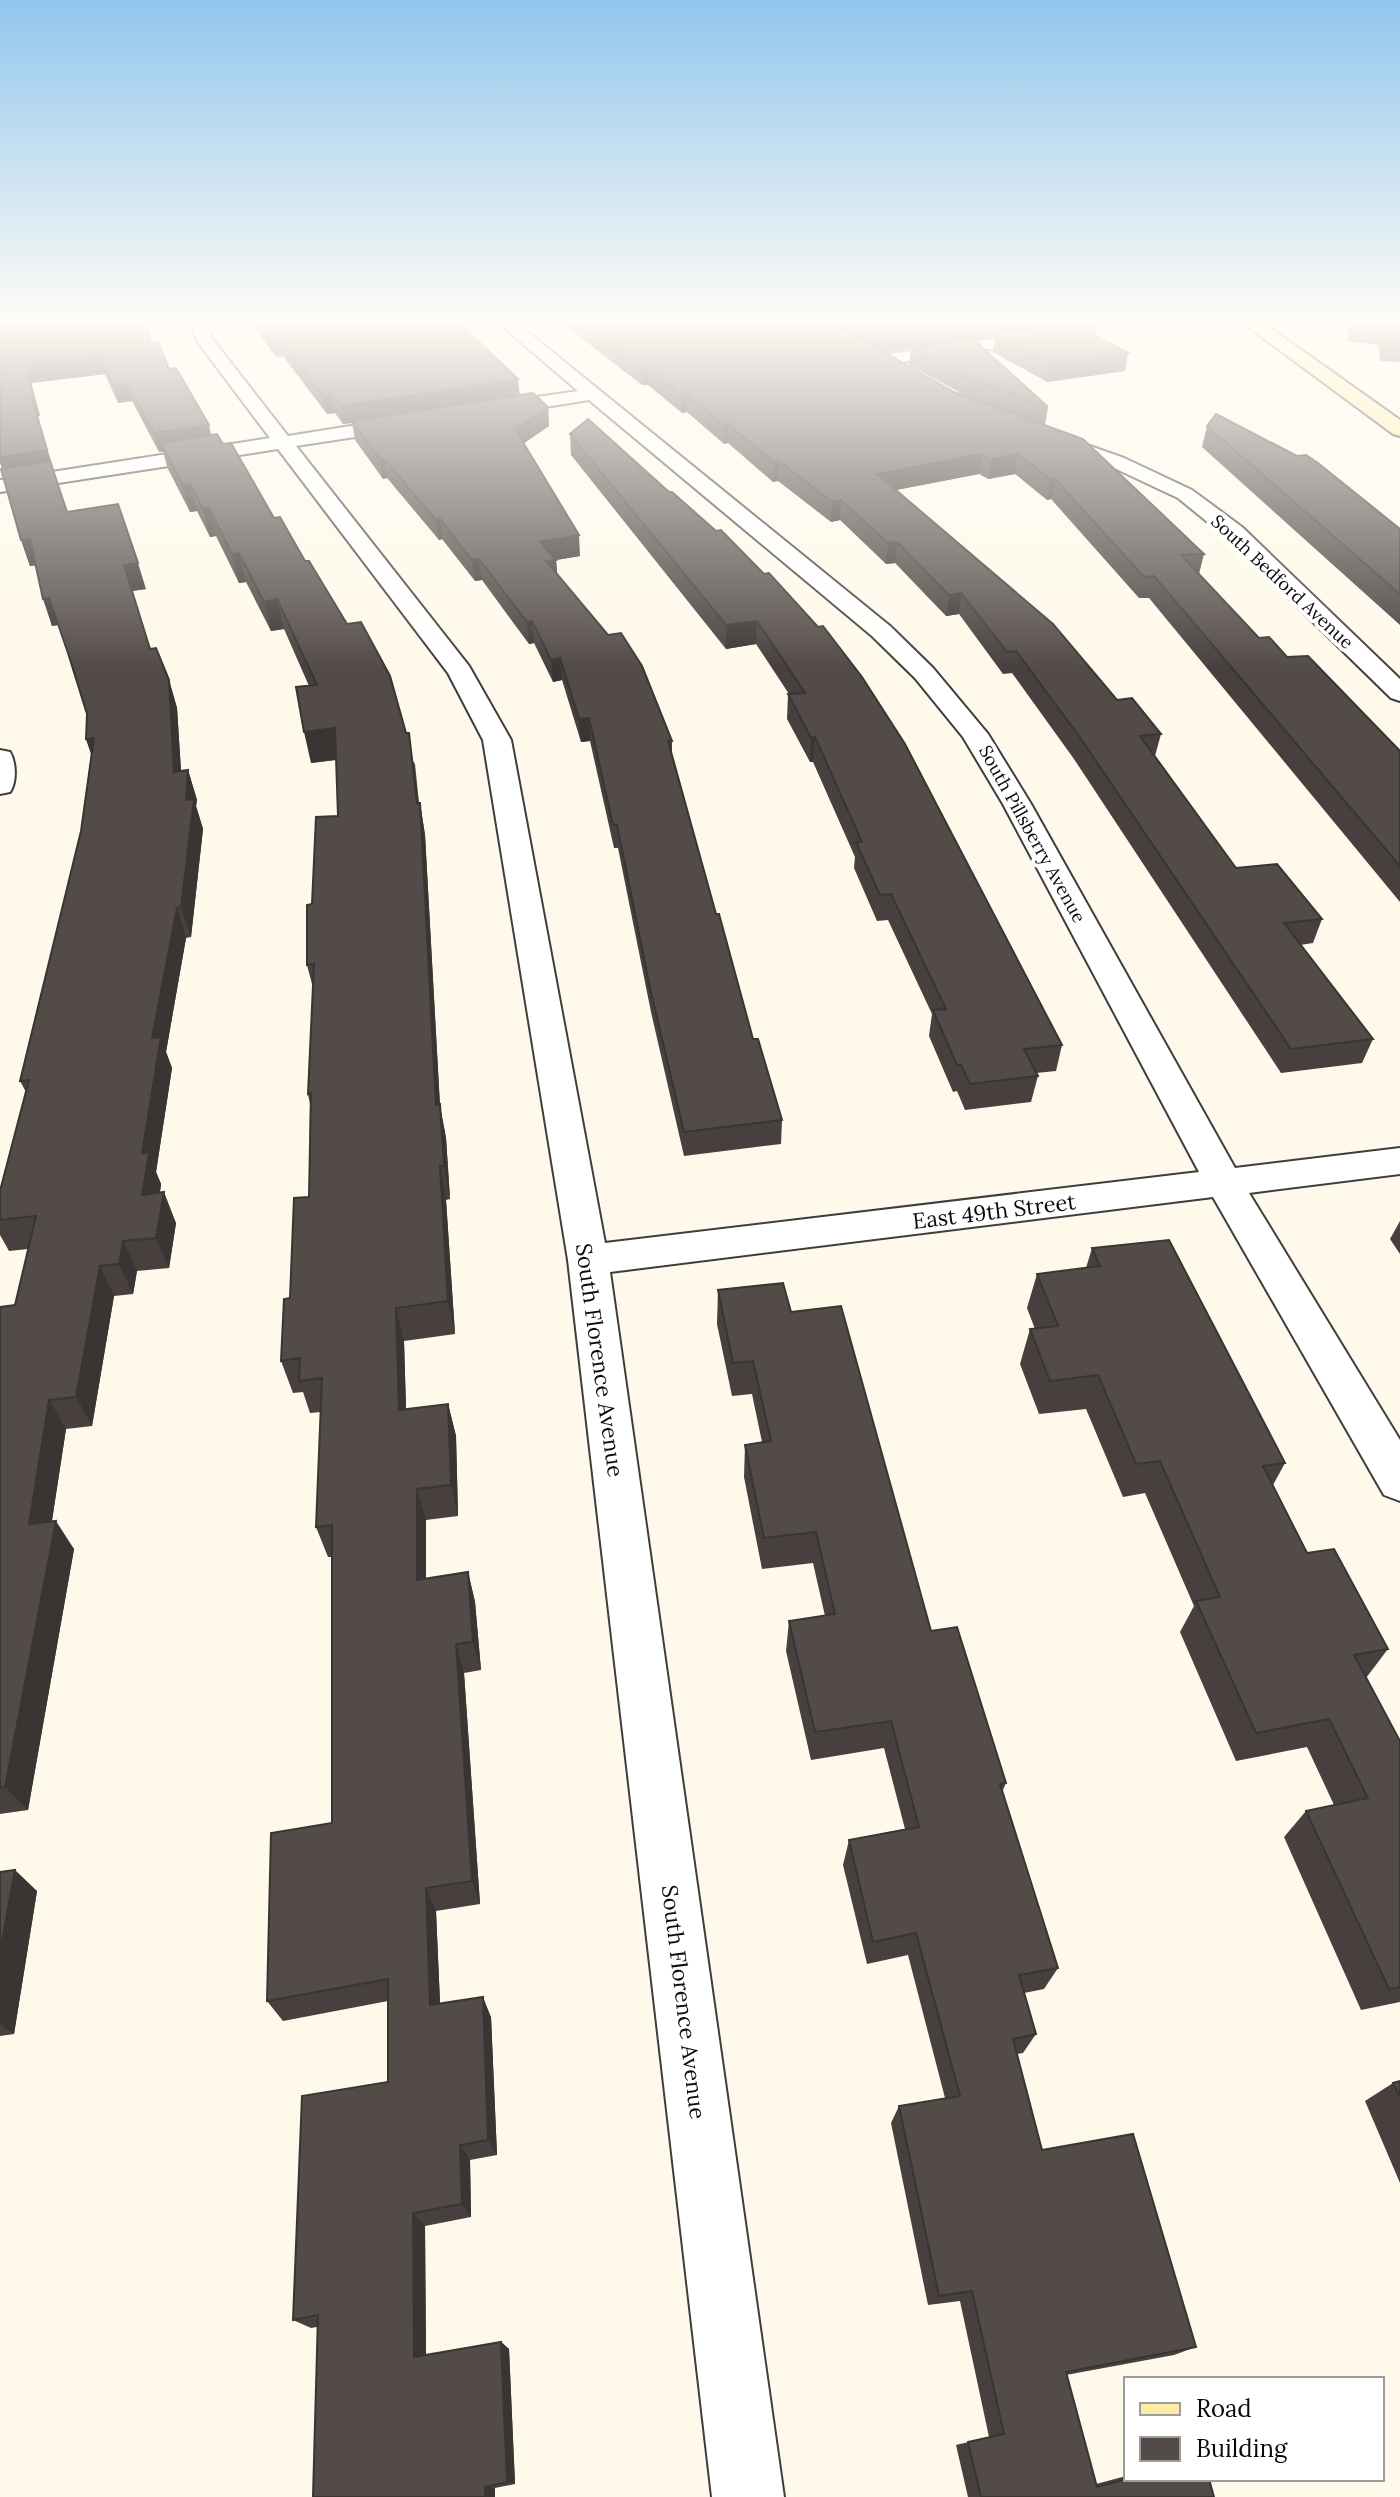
<svg xmlns="http://www.w3.org/2000/svg" width="1400" height="2497" font-family="Lora,serif">
	<style>
		.lines { fill: none; stroke-linecap: round; stroke-linejoin: round }
		.minor-casing { stroke: #3e3e3e; stroke-width: 4 }
		.secondary-casing { stroke: #2d2d2d; stroke-width: 4 }
		.minor { fill: #fff; fill-rule: evenodd }
		.secondary { fill: #fdeca7; fill-rule: evenodd }
		.wall { fill: #47403e; fill-rule: evenodd }
		.shaded-wall { fill: #3a3432 }
		.building { fill: #534b48; stroke: #3a3432; stroke-width: 2 }
		.labels { text-anchor: middle; stroke-width: 8; stroke-linejoin: round; paint-order: stroke }
		.far-street-label { font-size: 18px; fill: #0b0b0b; stroke: #fff }
		.street-label { font-size: 22px; fill: #0b0b0b; stroke: #fff }
	</style>
	<rect width="100%" height="100%" fill="#fef9ea"/>
	<g class="lines">
		<g class="minor-casing">
			<path id="minor" d="M189,320H205L213,340L288,436L407,417L416,423L407,429L296,446L469,666L511,740L605,1243L1199,1172L1003,804L963,737L915,678L872,636L589,400L490,416L483,414L481,410L490,404L578,391L495,320H513L890,626L933,668L988,734L1031,804L1235,1168L1400,1148V1174L1249,1193L1400,1440V1501L1384,1495L1213,1197L610,1272L784,2497H712L568,1260L483,740L448,673L278,449L0,492V480L270,438L197,341Z
				M1031,333L1039,338L1037,342L883,365L874,360L883,355Z
				M1050,432L1124,458L1192,490L1242,527L1400,679V701L1391,698L1226,537L1178,498L1110,466L1043,442L1040,438L1043,434Z
				M0,750L10,752C16,762 17,782 10,792L0,794Z"/>
		</g>
		<g class="secondary-casing">
			<path id="secondary" d="M1239,320H1259L1400,420V436L1393,434Z"/>
		</g>
		<use href="#minor" class="minor"/>
		<use href="#secondary" class="secondary"/>
	</g>
	<path class="wall" d="M0,320L151,343L211,435L415,764L419,803H420L425,835L440,1106L446,1138L450,1199L446,1200L455,1334L404,1341L406,1409L448,1404L456,1436L458,1516L426,1520V1579L468,1572L475,1602L481,1670L464,1673L480,1904L436,1911L440,2004L491,2017L497,2155L470,2160L471,2217L425,2226L426,2355L501,2342L509,2349L515,2484L495,2488V2497L317,2327L311,2328L293,2320L388,2082V2001L283,2021L267,2001L332,1823V1557H328L316,1527L321,1412L310,1413L303,1392L293,1393L281,1361L290,1298L309,1197L310,1104L308,1094L313,988L307,965L312,904L338,816L336,760L311,763L309,686L284,629L271,631L246,582L239,583L216,536L210,537L197,511L190,512L168,469L163,452H159L132,401L118,403L105,374L31,383L40,416H37L67,512L146,589L132,591L150,649L169,680L177,708L181,771L188,770L197,800L196,806L203,829L191,937L186,938L166,1052L172,1068L156,1172L161,1184L160,1193L176,1223L169,1268L137,1271L133,1294L114,1296L92,1426L66,1429L52,1521L74,1549L28,1810L0,1814V1307L15,1305L28,1249L9,1251L0,1235V1191L26,1092L20,1081L81,831L91,754L86,739L87,714L71,663L58,625L52,626L36,565L30,566L21,540L0,462Z
		M249,320H456L520,395L548,407L549,426L524,443L580,556L556,560L557,574L672,741V756L716,914L753,1039L782,1120L781,1144L684,1156L651,1012L618,848H614L590,741L581,742L562,680L553,682L534,643L529,644L482,580L475,581L442,539L439,540L387,478L383,479L355,440L352,423L343,424L335,413L327,414L283,356L276,357Z
		M558,320H1099L1094,335L1128,353L1125,371L1047,382L993,352L995,337L974,340L1048,407L1045,425L1204,554L1199,574L1259,638L1287,657L1400,751V902L1149,598H1139L1051,499L1047,500L1015,474L988,479L979,474L896,490L1117,700L1161,734L1155,756L1236,868L1322,919L1313,943L1300,945L1373,1039L1362,1063L1281,1073L1074,759L1012,673L1003,674L959,614L946,616L895,563L886,564L840,520L831,522L778,481L773,482L728,443L724,444L687,412L682,413L648,385H642ZM849,332L886,352L911,348L909,365L968,397L954,392Z
		M1321,320H1400V362L1380,361L1379,345L1347,341L1349,326L1320,323Z
		M1207,426L1297,456L1400,529V625L1202,447Z
		M570,434L669,492L1062,1045L1056,1071L1036,1073L1038,1076L1031,1102L965,1110L957,1091L953,1092L929,1036L932,1014L888,920L877,921L854,868L855,857L813,762H810L787,719L788,694H789L756,644L726,649L571,455Z
		M1400,1221V1254L1390,1239Z
		M1092,1248L1285,1463L1273,1485L1307,1553L1388,1649L1366,1678L1400,1741V2002L1361,2010L1284,1837L1306,1811L1334,1805L1307,1747L1236,1761L1180,1632L1194,1606L1145,1493L1123,1497L1086,1409L1039,1414L1020,1364L1030,1329H1035L1027,1308L1037,1274L1086,1268Z
		M718,1290L791,1312L931,1631L1006,1783L1002,1792L1058,1968L1044,1989L1024,1993L1036,2034L1023,2053L1017,2054L1042,2150L1196,2347L1174,2355L1066,2375L1096,2484L1126,2476V2479L1214,2497H968L956,2445L989,2437L960,2301L928,2305L891,2123L899,2106L945,2098L908,1955L867,1964L843,1865L849,1840L905,1829L884,1748L811,1760L786,1651L789,1621L825,1616L813,1563L762,1569L744,1477L745,1445L762,1442L752,1394L732,1396L717,1324Z
		M0,1872L37,1891L14,2034L0,2036Z
		M1400,2081V2183L1365,2101L1393,2083Z"/>
	<path class="shaded-wall" d="M998,320H1038L1037,331L995,334V337L913,348L911,347V348L886,352L887,334Z
		M1097,320H1099L1089,352L1092,334Z
		M279,338L283,356L276,357L273,339Z
		M1128,353L1125,371L1047,382L1050,364Z
		M100,356L105,374L31,383L40,416H37L53,469L5,476L0,462V457L26,365Z
		M642,367H648V385H642Z
		M518,379L520,397L352,421V423L343,424L340,406Z
		M127,383L132,401L118,403L113,385Z
		M331,394L335,413L327,414L323,396Z
		M687,394V412L682,413V395Z
		M548,407L549,426L517,448L515,429Z
		M728,424V443L724,444V425Z
		M209,425L213,444L161,443L163,452H159L154,433Z
		M982,454L979,474L875,494L877,474Z
		M1018,454L1015,474L988,479L991,459Z
		M380,459H384L387,478L383,479Z
		M779,461L778,481L773,482L774,462Z
		M1055,479L1051,499L1047,500L1051,480Z
		M190,484L197,511L190,512L183,485Z
		M841,500L840,520L831,522L832,502Z
		M209,508L216,536L210,537L203,509Z
		M440,519L442,539L439,540L436,520Z
		M579,535L580,556L556,560L558,581L548,582L540,542Z
		M30,539L38,565L30,566L21,540Z
		M897,542L895,563L886,564L888,543Z
		M239,553L246,582L239,583L232,554Z
		M479,559L482,580L475,581L472,560Z
		M138,563L146,589L131,591L124,565Z
		M961,593L959,614L946,616L949,595Z
		M49,598L58,625L52,626L43,599Z
		M277,599L284,629L271,631L264,602Z
		M532,621L534,643L529,644L527,622Z
		M757,621L756,644L726,649V625Z
		M560,658L562,680L553,682L551,660Z
		M169,680L177,708L183,801L174,772Z
		M589,718L590,741L581,742L579,719Z
		M335,728L342,759L311,763L304,732Z
		M409,733L421,821L420,803L425,835L440,1106L446,1138L450,1199L444,1166L436,1105L417,803Z
		M815,737L813,762H810L811,738Z
		M94,738L96,767L86,739Z
		M188,770L197,800L196,806L203,829L191,937L181,907Z
		M177,908L186,938L166,1052L172,1068L156,1172L161,1184L155,1225L142,1195V1153L152,1038Z
		M440,1166L446,1200L455,1334L448,1301Z
		M164,1192L176,1223L169,1268L156,1238Z
		M123,1241L137,1271L133,1294L119,1264Z
		M100,1266L114,1296L92,1426L76,1397Z
		M396,1308L404,1341L407,1442L399,1410Z
		M49,1400L66,1429L47,1552L29,1524Z
		M448,1404L456,1436L458,1516L451,1485Z
		M417,1489L426,1520V1609L417,1580Z
		M56,1521L74,1549L28,1810L5,1787Z
		M468,1572L475,1602L481,1670L473,1642Z
		M456,1644L464,1673L480,1904L472,1881Z
		M15,1870L37,1891L14,2034L0,2024V1953Z
		M426,1888L436,1911L441,2025L430,2005Z
		M483,1997L491,2017L497,2155L488,2140Z
		M460,2145L470,2160L471,2217L462,2204Z
		M413,2213L425,2226L426,2364L414,2357Z
		M501,2342L509,2349L515,2484L507,2482Z
		M485,2487L495,2488V2497H485Z"/>
	<path class="building" d="M0,320H145L151,343L158,342L169,369L176,368L209,425L154,433L127,383L113,385L100,356L26,365L34,398H32L47,450L0,457Z
		M258,320H456L518,379L340,406L331,394L323,396L279,338L273,339Z
		M579,320H828L954,392L1083,439L1204,554L1181,555L1259,638L1269,637L1287,657L1308,656L1400,751V866L1154,576L1144,577L1055,479L1051,480L1018,454L991,459L982,454L877,474L1053,624L1117,700L1132,698L1161,734L1140,736L1236,868L1277,864L1322,919L1284,923L1373,1039L1291,1049L1079,736L1016,651L1007,652L961,593L949,595L897,542L888,543L841,500L832,502L779,461L774,462L728,424L724,425L687,394L682,395L648,367H642Z
		M860,320H998L887,334Z
		M1043,320H1097L1092,334L1128,353L1050,364L995,334L1035,328L1045,322Z
		M1373,320H1400V338L1387,337L1386,321Z
		M972,338L1048,407L971,379L911,347Z
		M533,393L548,407L515,429L579,535L540,542L556,560L546,561L608,635L621,633L642,666L672,741H668L716,914H719L753,1039H758L782,1120L684,1132L650,988L617,825H613L589,718L579,719L560,658L551,660L532,621L527,622L479,559L472,560L440,519L436,520L384,459H380L352,421Z
		M1216,414L1297,456L1306,455L1318,463L1400,529V594L1207,426Z
		M588,419L669,492H672L716,531L721,530L764,574L769,573L818,627L823,626L862,677L905,744L1062,1045L1024,1049L1038,1076L970,1084L961,1065H957L933,1010L946,1009L891,894L880,895L856,842H862L815,737L811,738L788,694L805,693L757,621L726,625L570,434Z
		M217,434L223,444L231,443L274,518L280,517L305,561H309L347,624L361,622L390,676L406,733H409L417,803H420L436,1105L440,1104L444,1166H440L448,1301L396,1308L399,1410L448,1404L451,1485L417,1489V1580L468,1572L473,1642L456,1644L472,1881L426,1888L430,2005L483,1997L488,2140L460,2145L462,2204L413,2213L414,2357L501,2342L507,2482L485,2487V2497H313L318,2315L293,2320L302,2096L388,2082V1979L267,2001L271,1833L332,1823V1525L316,1527L322,1378L299,1381L300,1358L281,1361L284,1299L290,1298L294,1198L309,1197L311,1093L308,1094L314,964L307,965V905L312,904L316,817L338,816L335,728L304,732L296,687L317,685L277,599L264,602L239,553L232,554L209,508L203,509L190,484L183,485L161,443Z
		M50,461L67,512L118,504L138,563L124,565L150,649L156,648L169,680L174,772L188,770L186,800L194,799L181,907L177,908L152,1038L161,1037L142,1153H149L142,1195L164,1192L156,1238L123,1241L119,1264L100,1266L76,1397L49,1400L29,1524L56,1521L5,1787L0,1788V1307L15,1305L36,1216L0,1220V1191L29,1080L20,1081L81,831L94,738L86,739L87,714L68,653L49,598L43,599L30,539L21,540L1,469Z
		M1169,1240L1285,1463L1263,1466L1307,1553L1334,1549L1388,1649L1354,1655L1400,1741V1987L1389,1989L1306,1811L1368,1798L1329,1719L1256,1733L1196,1601L1220,1597L1160,1461L1136,1464L1098,1375L1050,1381L1030,1329L1058,1326L1037,1274L1100,1266L1092,1248Z
		M783,1283L791,1312L841,1306L931,1631L957,1627L1006,1783L1000,1784L1058,1968L1019,1975L1036,2034L1013,2039L1042,2150L1133,2134L1196,2347L1066,2372L1097,2487L1127,2479H1209L1214,2497H981L968,2442L1004,2434L972,2291L939,2296L899,2106L960,2096L916,1933L873,1942L849,1840L919,1827L891,1721L815,1732L789,1621L835,1614L816,1532L764,1538L745,1445L771,1441L753,1361L733,1363L718,1290Z
		M15,1870L0,1953V1872Z
		M1400,2081V2097L1393,2083Z"/>
	<linearGradient id="sky" x2="0" y2="1"><stop stop-color="#91c6ed"/><stop offset="0.48" stop-color="#fffcf6"/><stop offset="1" stop-color="#fffcf6" stop-opacity="0"/></linearGradient>
	<rect width="1400" height="669" fill="url(#sky)"/>
	<g class="labels">
		<g class="far-street-label">
			<text transform="translate(1282 582) rotate(43)" y="6">South Bedford Avenue</text>
			<text transform="translate(1032 834) rotate(61)" y="6">South Pillsberry Avenue</text>
		</g>
		<g class="street-label">
			<text transform="translate(994 1211) rotate(-7)" y="8">East 49th Street</text>
			<text transform="translate(600 1360) rotate(82)" y="8">South Florence Avenue</text>
			<text transform="translate(684 2002) rotate(83)" y="8">South Florence Avenue</text>
		</g>
	</g>
	<rect x="1124" y="2377" width="260" height="104" fill="#ffffff" stroke="#9d9d9d" stroke-width="2"/>
	<rect x="1140" y="2403" width="40" height="12" fill="#fdeca7" stroke="#9d9d9d" stroke-width="2"/>
	<text x="1196" y="2417" font-size="24" fill="#0b0b0b">Road</text>
	<rect x="1140" y="2437" width="40" height="24" fill="#534b48" stroke="#9d9d9d" stroke-width="2"/>
	<text x="1196" y="2457" font-size="24" fill="#0b0b0b">Building</text>
</svg>
